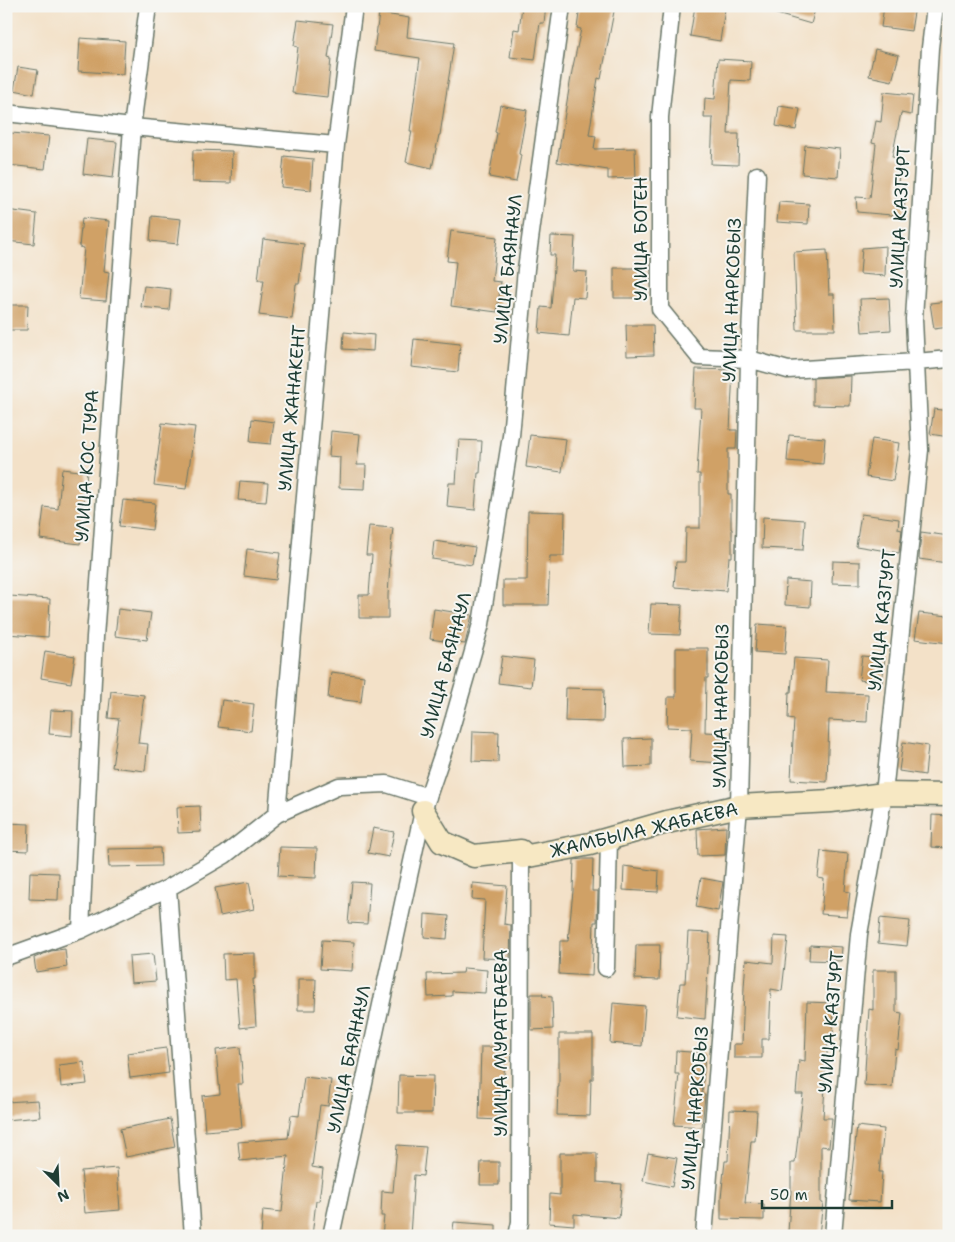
<svg xmlns="http://www.w3.org/2000/svg" width="955" height="1242" font-family="'Shantell Sans',sans-serif">
	<style>
		.building { fill: #d0a166 }
		.lines { fill: none; stroke-linecap: round; stroke-linejoin: round }
		.street-casing { stroke: #697668; stroke-width: 19 }
		.secondary-casing { stroke: #697668; stroke-width: 25 }
		.street { stroke: #fff; stroke-width: 16 }
		.secondary { stroke: #f7e8c3; stroke-width: 22 }
		.labels { text-anchor: middle; stroke-width: 4; stroke-linejoin: round; paint-order: stroke }
		.street-label { font-size: 18px; fill: #1f3d34; stroke: #f6f6f2 }
	</style>
	<rect width="100%" height="100%" fill="#f6f6f2"/>
	<filter id="ink" filterUnits="userSpaceOnUse"><feTurbulence type="fractalNoise" baseFrequency=".02" numOctaves="2"/><feDisplacementMap in="SourceGraphic" scale="10" xChannelSelector="R" yChannelSelector="G"/><feConvolveMatrix kernelMatrix="1 2 1 2 8 2 1 2 1" color-interpolation-filters="sRGB"/></filter>
	<filter id="wash" filterUnits="userSpaceOnUse"><feTurbulence type="fractalNoise" baseFrequency=".0096" numOctaves="4" result="noise"/><feDisplacementMap in="SourceGraphic" scale="20" xChannelSelector="R" yChannelSelector="G"/><feGaussianBlur stdDeviation="1.12" result="paint"/><feColorMatrix in="noise" values="0 0 0 0 0 0 0 0 0 0 0 0 0 0 0 0 0 1.4 0 .05"/><feComposite in="paint" operator="in"/></filter>
	<g filter="url(#wash)">
		<rect width="100%" height="100%" fill="#f3e1c8"/>
		<g id="blocks">
			<path class="building" d="M522,6H546L544,23H540L535,60L510,57L514,29L519,30Z
				M580,6H615L601,79L598,78L589,135L596,136L594,149L635,148L636,178L608,179V170L557,162L572,71L581,29L577,28Z
				M695,6H711L725,9L720,41L690,36Z
				M764,6H816L811,24L763,10Z
				M884,6H915L911,31L881,27Z
				M379,13L409,18L407,37L454,43L440,135H439L432,168L406,162L412,131H410L420,58L374,51Z
				M298,20L333,24L328,58L331,59L327,97L292,93L298,47L294,46Z
				M80,38L125,41L123,74L78,71Z
				M875,49L899,55L892,81L869,76Z
				M718,59L751,61L750,81L731,80L728,134H739L738,165L711,164L713,118H704L705,98L715,99Z
				M18,67L38,70L34,94L14,90Z
				M884,92L913,95L911,115L901,113L892,157L901,158L896,200L905,201L903,216L857,212L856,197L870,198L876,144L872,143L876,121L881,122Z
				M500,105L527,110L519,154L521,155L516,182L489,177L497,133L495,132Z
				M779,106L800,109L796,130L776,126Z
				M11,133L49,136L45,169L8,165Z
				M87,139L117,142L113,178L83,174Z
				M805,145L840,149L838,177L802,174Z
				M193,150L232,151L231,183L192,182Z
				M284,156L313,159L311,190L281,187Z
				M779,202L809,204L808,224L777,222Z
				M6,210L37,214L34,244L6,241Z
				M152,216L181,219L178,244L150,241Z
				M82,218L109,221L104,271L109,272L106,301L79,299L84,248L79,247Z
				M451,231L497,237L492,281L501,282L497,312L451,306L456,262L447,261Z
				M551,236L575,237L573,271L587,272L585,298L573,297L569,336L539,333L541,307L551,308L555,255H550Z
				M263,239L304,244L299,284H296L292,319L259,315L264,280H258Z
				M886,246L885,276L860,274L862,248Z
				M827,250L829,294H834L835,330H797L794,252Z
				M614,268H641V298H614Z
				M144,286L171,289L169,310L141,307Z
				M889,298L891,330L862,332L860,299Z
				M949,301V327L934,329L930,303Z
				M6,305H28L27,330H6Z
				M626,325H653L654,355L627,356Z
				M344,332L374,335L373,351L343,349Z
				M414,339L460,344L458,372L411,367Z
				M696,369L733,370L730,430H737L736,449H728V494H731V529H732V557H729L726,591L674,587L676,562H685L686,528H700V474H697L701,408H694Z
				M851,376L850,406L813,405V378Z
				M934,409L949,411V437L930,434Z
				M252,419L274,422L271,444L250,442Z
				M162,423L195,427L186,489L154,485Z
				M331,431L360,434L357,465H366L365,489L339,488L340,457L329,456Z
				M530,435L566,439L562,472L526,467Z
				M789,435L825,438L823,464L787,461Z
				M872,439L899,443L893,481L866,477Z
				M459,440L482,441L480,473H478L475,510L447,507L449,483H456Z
				M62,469L87,472L83,512H84L80,544L40,539L44,507L58,509Z
				M240,481L268,483L266,502L238,500Z
				M123,500L155,503L152,530L119,526Z
				M528,511L565,512L564,556H550L548,605H503V580H527Z
				M861,514L899,519L898,529L902,530L899,553L856,546Z
				M763,517L805,520L803,550L762,548Z
				M369,526L393,528L389,564H390L388,595V618H359V595H369L372,555H366Z
				M921,532L949,536L947,563L919,559Z
				M434,541L475,547L472,565L432,559Z
				M247,549L280,553L276,580L244,576Z
				M833,561L860,562V584L832,583Z
				M786,580L811,582L810,607L785,605Z
				M10,596L50,599L48,637L7,634Z
				M651,604L682,605L680,635L649,634Z
				M118,609L151,613L147,640L115,636Z
				M434,609L472,615L465,644L430,639Z
				M919,613L949,616V643L915,639Z
				M757,624L787,626L785,654L755,652Z
				M676,648H708V678H706L705,732L724,733L723,763L690,761L692,728L667,727L668,697H676Z
				M45,651L75,656L71,683L41,678Z
				M502,656L534,660L531,687L498,683Z
				M862,656L885,658L882,683L859,680Z
				M794,658L828,660L826,692L868,694L867,722L829,720L827,782L791,780L794,719L788,718L789,692H791Z
				M331,672L364,676L361,702L328,698Z
				M566,688L604,689L603,722L565,721Z
				M111,691L144,695L138,743L148,744L145,771L112,767L119,719L108,718Z
				M222,700L254,704L251,731L218,727Z
				M51,710L73,711L72,736L49,734Z
				M473,731L499,732L498,762L472,761Z
				M651,738V766L625,767L624,739Z
				M903,742L928,746L925,775L899,771Z
				M200,806L201,832L178,833L177,807Z
				M932,815L949,816V848L931,847Z
				M6,823L29,824L28,851L6,850Z
				M726,827L725,855L698,856L697,829Z
				M373,828L394,832L389,857L368,853Z
				M280,847L317,848L316,878L278,876Z
				M160,848L161,866L109,867L108,849Z
				M821,851L848,854L845,891L850,892L847,916L821,914L824,879L818,878Z
				M583,859H593L592,891H598L597,922H594L592,976L559,974L560,941H568L573,891L574,860Z
				M624,866L659,871L658,892L623,890Z
				M30,872L59,873L58,900L29,899Z
				M701,878L723,882L718,911L696,907Z
				M249,882L254,909L220,916L215,888Z
				M352,882L370,883L367,924L348,923Z
				M473,883L507,886L504,924L511,925L510,959L482,958L485,900L472,899Z
				M425,914L449,916L447,939L424,937Z
				M880,918L910,921L907,946L878,943Z
				M688,932L710,933L705,1019L677,1016L680,983H685Z
				M774,936L788,937L782,991L771,989L769,1039H762V1058H734V1044H742L744,987L746,960L773,963Z
				M322,940L354,942L352,971L320,969Z
				M636,945H660L659,980L635,979Z
				M810,945L842,947L841,961L809,960Z
				M65,949L67,967L36,972L34,958L51,951Z
				M255,953V979H253L256,1026L240,1028L236,979L224,980L223,954Z
				M153,954L156,981L131,983L129,956Z
				M464,968L487,970L485,993L452,991V996L428,997L427,974L463,973Z
				M873,970H896V1012L902,1013L898,1050L895,1049L892,1087L864,1085L869,1009L873,1010Z
				M298,979H316L315,1010H298Z
				M531,994H543L542,996L552,997L553,1029L531,1030Z
				M807,1002L834,1003L833,1037H828L823,1118H832L829,1147L821,1146V1203H823L819,1234L788,1232L791,1190V1163H795L803,1094H796L799,1060L805,1061Z
				M613,1003L645,1006L642,1046L610,1043Z
				M559,1034H593V1079H591L590,1116L557,1115L558,1087H559Z
				M240,1047L243,1084H238L242,1128L205,1131L202,1096L220,1094L216,1050Z
				M481,1047H505L504,1079H500L499,1120L479,1119Z
				M166,1048L169,1073L130,1078L127,1053Z
				M676,1051L705,1053L702,1095H705L702,1127L674,1125L679,1074H675Z
				M84,1062L87,1084L61,1087L59,1065Z
				M399,1075L433,1076L432,1113H398Z
				M304,1077L331,1080L328,1106L320,1105L312,1167L323,1169L319,1201H316L312,1236H261L263,1210L282,1212L288,1156L240,1161L238,1142L288,1138L291,1115L299,1116Z
				M38,1100L40,1117L6,1120V1102Z
				M730,1110L757,1111L755,1141H751L745,1203L764,1204V1220L721,1219V1198L725,1161H728Z
				M170,1119L175,1147L126,1157L120,1129Z
				M857,1126L884,1129L879,1172H882L880,1202L849,1200Z
				M397,1145L426,1147L423,1176L414,1175L410,1236H382L384,1216H381L382,1191L393,1192Z
				M560,1153H597V1182L622,1184L619,1218L574,1214V1225L549,1223L550,1194L560,1195Z
				M648,1153L677,1158L672,1187L643,1181Z
				M481,1162H499V1185H480Z
				M117,1168L120,1210L85,1213L81,1171Z
				M454,1222L496,1225V1236H452Z"/>
		</g>
	</g>
	<g filter="url(#ink)">
		<use href="#blocks" fill-opacity="0" stroke="#697668" stroke-width="1"/>
		<g class="lines">
			<g class="street-casing">
				<path id="street" d="M672,6L660,117V309L699,357L749,359L788,370L916,362L949,359
					M6,113L132,127L336,145
					M277,814L336,145L354,6
					M168,888L193,1236
					M81,930L95,637L132,127L148,6
					M6,957L81,930L168,888L225,855L277,814L339,786L387,784L428,797
					M606,968L609,839
					M331,1236L423,811L449,735L481,624L511,436L526,269L562,6
					M517,1236L520,1222L521,851
					M704,1236L739,806L749,359L757,175
					M833,1236L859,934L884,794L920,450L914,319L930,48L935,6"/>
			</g>
			<g class="secondary-casing">
				<path id="secondary" d="M423,811L442,842L474,856L521,851L523,857L590,844L667,822L739,806L831,801L884,794L949,795"/>
			</g>
			<use href="#street" class="street"/>
			<use href="#secondary" class="secondary"/>
		</g>
	</g>
	<g class="labels">
		<g class="street-label">
			<text transform="translate(900 217) rotate(-87)" y="6">УЛИЦА КАЗГУРТ</text>
			<text transform="translate(641 239) rotate(-90)" y="6">УЛИЦА БОГЕН</text>
			<text transform="translate(508 269) rotate(-84)" y="6">УЛИЦА БАЯНАУЛ</text>
			<text transform="translate(732 300) rotate(-88)" y="6">УЛИЦА НАРКОБЫЗ</text>
			<text transform="translate(292 408) rotate(-85)" y="6">УЛИЦА ЖАНАКЕНТ</text>
			<text transform="translate(87 466) rotate(-86)" y="6">УЛИЦА КОС ТУРА</text>
			<text transform="translate(882 620) rotate(-84)" y="6">УЛИЦА КАЗГУРТ</text>
			<text transform="translate(446 665) rotate(-75)" y="6">УЛИЦА БАЯНАУЛ</text>
			<text transform="translate(721 706) rotate(-89)" y="6">УЛИЦА НАРКОБЫЗ</text>
			<text transform="translate(644 830) rotate(-13)" y="6">ЖАМБЫЛА ЖАБАЕВА</text>
			<text transform="translate(831 1022) rotate(-85)" y="6">УЛИЦА КАЗГУРТ</text>
			<text transform="translate(501 1043) rotate(-90)" y="6">УЛИЦА МУРАТБАЕВА</text>
			<text transform="translate(349 1059) rotate(-78)" y="6">УЛИЦА БАЯНАУЛ</text>
			<text transform="translate(695 1108) rotate(-85)" y="6">УЛИЦА НАРКОБЫЗ</text>
		</g>
	</g>
	<rect width="955" height="1242" fill="none" stroke="#f6f6f2" stroke-width="25"/>
	<g transform="translate(58 1184) rotate(156)" stroke="#f6f6f2" stroke-width="4" paint-order="stroke">
	<path d="M0-4L9 19L0 12L-9 19Z" fill="#1f3d34"/>
	<text y="-8" font-size="14" font-weight="bold" text-anchor="middle" fill="#1f3d34">N</text>
	</g>
	<path d="M762 1200v8h130v-8" fill="none" stroke="#1f3d34" stroke-width="2.5"/>
	<text x="770" y="1200" font-size="15" fill="#1f3d34" stroke="#f6f6f2" stroke-width="4" paint-order="stroke">50 m</text>
</svg>
